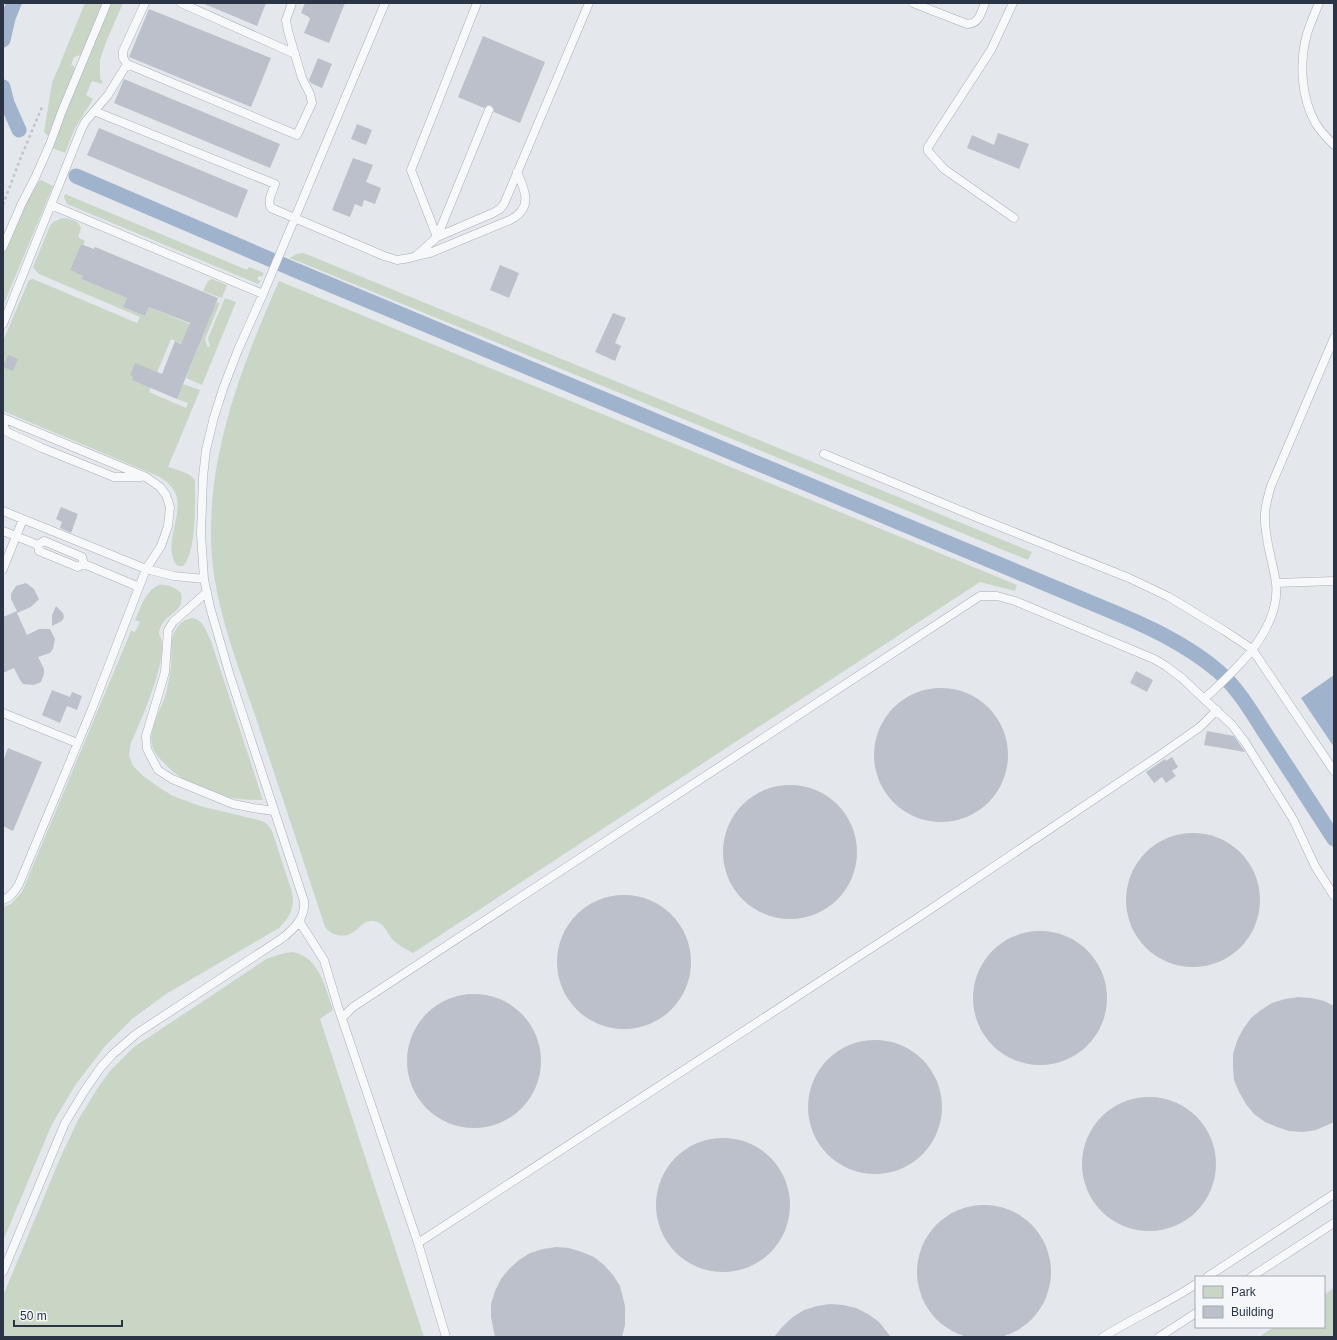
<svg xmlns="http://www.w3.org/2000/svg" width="1337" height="1340" font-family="Arial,sans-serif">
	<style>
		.green { fill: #c9d6c5 }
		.water { fill: #9fb4cc }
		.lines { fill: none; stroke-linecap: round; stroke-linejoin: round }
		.canal { stroke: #9fb4cc; stroke-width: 15 }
		.building { fill: #bbc0ca }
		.lane-casing { stroke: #a9aeb7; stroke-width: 9 }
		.path { stroke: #c2c5cb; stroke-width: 2.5; stroke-dasharray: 3 3; stroke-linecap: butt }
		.lane { stroke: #f7f8fa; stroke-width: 8 }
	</style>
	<rect width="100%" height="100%" fill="#e4e7ec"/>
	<path class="green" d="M85,3H103L81,55L74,57L71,65L74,66L75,70L48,136L44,132L52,83Z
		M111,3H123L106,42L100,60V79L103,81L102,84L92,81L86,95L93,99L75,128L65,153L52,148L88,57Z
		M41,180L53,186L3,306V254L17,219L39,181Z
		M65,194L247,270L249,267L264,273L262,277L259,276L257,279L261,281L258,284L67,204L64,197Z
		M62,218C70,218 79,221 81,228L78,237L85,241L83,245L81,244L70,270L83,276L81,279L127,298L123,307L145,316L149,307L190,324L185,336L216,302L220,303L205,339L207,346L210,347L208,338L225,298L236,302L202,385L186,378L199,345L188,346L171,339L149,392L186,408L188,403L177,399L183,384L200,390L168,467C177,470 189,472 195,480C195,500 197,552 183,566H178C162,551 181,518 177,499C176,490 168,482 160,477L3,411V341L29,280L33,279L137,323L140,317L39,274L33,267L50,226L53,222Z
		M303,253L311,256L1032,552L1028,560L290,258L296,254Z
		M212,279L227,285L222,298L203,291L208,281Z
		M279,281L1017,585L1015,591L980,582L413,953C405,949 398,945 392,939C386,931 384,922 373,921C364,920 360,927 355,931C345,939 332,936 325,927C302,857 279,787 256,718C235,656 209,593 211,527C212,442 245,358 279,281Z
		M159,585C167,584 175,587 181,593C186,615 161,612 159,634C172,652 140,723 131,743L129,755L133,766L142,775L160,788L173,796L200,806L262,821L267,824L272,831L291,889C296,904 291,917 279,928L166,994L132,1019L106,1045L76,1084L52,1124L3,1241V907L11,904L22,892L131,631L135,632L140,622L135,620C141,607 145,591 159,585Z
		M192,618C204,620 206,631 211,641L263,800C226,801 192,791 166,765C160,759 154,753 152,745C148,731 162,707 166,693C168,684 170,675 171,666C172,657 170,640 174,633C178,625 182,620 192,618Z
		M293,952C320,958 325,987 333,1010L320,1019L424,1337H3V1296L61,1156L78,1120L99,1086L110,1071L134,1047L268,958L285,953Z
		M1334,1288V1337H1259L1274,1327H1324V1295Z"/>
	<path class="water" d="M1334,675V747L1301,698Z"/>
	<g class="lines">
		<path class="canal" d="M3,40L8,18L14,3
			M3,87L7,103L19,130
			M76,176L295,270L1106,609C1145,625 1185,643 1218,671C1239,689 1254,716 1269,739C1291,772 1312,805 1334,839"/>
	</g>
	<path class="building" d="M202,3H266L257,26Z
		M305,3H345L329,43L304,33L310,19L309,17L301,13Z
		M149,9L271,58L251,107L129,57Z
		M483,36L545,62L520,123L494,112V109L491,105H488L484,108L458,97Z
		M318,58L332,64L322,88L311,83L309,80Z
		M124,79L280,144L270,168L114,103Z
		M357,124L372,130L366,145L351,139Z
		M99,128L248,190L237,218L87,155Z
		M998,133L1029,144L1019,169L967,148L972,135L994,145Z
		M353,158L373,165L366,182L381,188L375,204L364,200L362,207L355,204L350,217L332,210Z
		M81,244L94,249L95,247L218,298L177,399L132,380L133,376L130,375L135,363L162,374L175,341L181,344L190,323L149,307L145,316L123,307L127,298L81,279L83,276L70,270Z
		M500,265L519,273L509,298L490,290Z
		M613,313L626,318L615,343L621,346L615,361L595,352Z
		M8,355L18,359L13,371L3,367Z
		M61,507L78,514L71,533L60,528L62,522L56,519Z
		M26,583L34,589L39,599L31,607L17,613L27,635L39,629H50L55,639L53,649L50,653L38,657L44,669V674L41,682L34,685L23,684L20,680L14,668L3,673V617L17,611L11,599V594L16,586Z
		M56,606L63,613L64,617L62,621L52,626V615Z
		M1136,671L1153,680L1147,692L1130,683Z
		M874 755a67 67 0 1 1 134 0a67 67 0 1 1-134 0Z
		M52,690L70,697L72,692L82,696L77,710L67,706L60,723L42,715Z
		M1207,731L1234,736L1245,752L1204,745Z
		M8,748L42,762L13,831L3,826V761Z
		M1172,757L1178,767L1172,771L1176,776L1166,783L1162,777L1154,783L1146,772L1165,759L1166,761Z
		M723 852a67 67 0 1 1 134 0a67 67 0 1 1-134 0Z
		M1126 900a67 67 0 1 1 134 0a67 67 0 1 1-134 0Z
		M557 962a67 67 0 1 1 134 0a67 67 0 1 1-134 0Z
		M973 998a67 67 0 1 1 134 0a67 67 0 1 1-134 0Z
		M407 1061a67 67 0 1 1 134 0a67 67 0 1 1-134 0Z
		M1298,997L1311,998L1324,1001L1334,1006V1122L1316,1130L1303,1132L1289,1131L1277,1127L1265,1122L1254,1114L1246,1104L1239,1092L1234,1080L1233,1067V1054L1237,1041L1243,1029L1251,1018L1261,1010L1272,1003L1285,999Z
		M808 1107a67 67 0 1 1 134 0a67 67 0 1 1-134 0Z
		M1082 1164a67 67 0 1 1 134 0a67 67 0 1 1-134 0Z
		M656 1205a67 67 0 1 1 134 0a67 67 0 1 1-134 0Z
		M917 1272a67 67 0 1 1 134 0a67 67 0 1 1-134 0Z
		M556,1247L569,1248L582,1252L594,1257L604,1265L613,1275L620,1286L625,1306V1325L622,1337H495L491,1317V1304L495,1291L501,1279L509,1269L519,1260L530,1253L543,1249Z
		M830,1304L843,1305L856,1308L868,1314L879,1322L891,1337H774L783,1326L793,1317L804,1310L817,1306Z"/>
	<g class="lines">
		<g class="lane-casing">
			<path id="lane" d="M145,3L123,51V58L127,64L297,135L312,103L310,94L302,78L288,31L286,20L292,3
				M181,3L295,54
				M477,3L411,170L437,237L493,213L500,209L504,204L589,3
				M913,3L967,24C979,24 981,13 985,3
				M1013,3L991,50L928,147V151L944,169L1014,218
				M1319,3C1315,13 1310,24 1307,34C1299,63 1301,98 1316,124C1321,132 1328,139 1334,145
				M94,111L275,184C272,193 267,200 271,208L384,256L397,260L410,258L416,256L437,237L489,110
				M51,205L263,294
				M3,247L22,203L35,178L50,144L62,111L107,3
				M416,256L430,253L510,220C533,208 526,192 517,172
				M3,324L81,130L85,122L108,95L127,64
				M3,418L146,477L160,487L166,495L170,507L168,526L161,546L146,569L92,709L19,884C15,891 11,897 3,900
				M3,425L7,432L42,448L114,477H141
				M824,454L976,517L1129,578L1169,597L1225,631L1252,649L1334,771
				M3,511L146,569L174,576L204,579
				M3,531L38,545
				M38,545L39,551L78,567L84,564L139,587
				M38,545L44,541L82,557L84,564
				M3,569L23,519
				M1276,583L1334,581
				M207,592L173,622L168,630L165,672L146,736L147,749L158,770L172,779L233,804L253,808L274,811
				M1204,699C1236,670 1281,629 1276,583C1273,562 1265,541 1265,519C1264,508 1268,497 1271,486L1334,338
				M3,713L77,743
				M299,921L324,960L338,1007L418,1243L446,1337
				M342,1018L353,1007L980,596H997L1015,601L1154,659L1166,666L1183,679L1204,699L1232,725L1245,742L1293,819L1315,866L1334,896
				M418,1243L916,919L1160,755L1200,727L1217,710
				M3,1272L65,1123L85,1090L101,1067L113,1054L136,1034L281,939C293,930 306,918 304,901L230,676L210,607L204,579L201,534L203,477L206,450L214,417L224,386L238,350L263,294L385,3
				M1207,1277L1334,1194
				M1251,1277L1334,1223
				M1103,1337C1133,1318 1166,1304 1196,1284
				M1159,1337L1196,1313"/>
		</g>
		<path class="path" d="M3,205L21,157L42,107"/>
		<use href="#lane" class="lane"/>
	</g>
	<rect width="1337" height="1340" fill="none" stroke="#2b3445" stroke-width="8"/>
	<rect x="1195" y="1276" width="130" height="52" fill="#f4f6f9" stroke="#a4a8b1"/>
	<rect x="1203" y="1286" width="20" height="12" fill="#c9d6c5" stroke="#a4a8b1"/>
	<text x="1231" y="1296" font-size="12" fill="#2b3445">Park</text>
	<rect x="1203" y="1306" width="20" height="12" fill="#bbc0ca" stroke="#a4a8b1"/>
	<text x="1231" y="1316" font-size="12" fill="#2b3445">Building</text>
	<path d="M14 1320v6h108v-6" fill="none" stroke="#2b3445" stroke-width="2"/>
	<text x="20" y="1320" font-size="12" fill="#2b3445" stroke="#f4f6f9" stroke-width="3" paint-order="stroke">50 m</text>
</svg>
